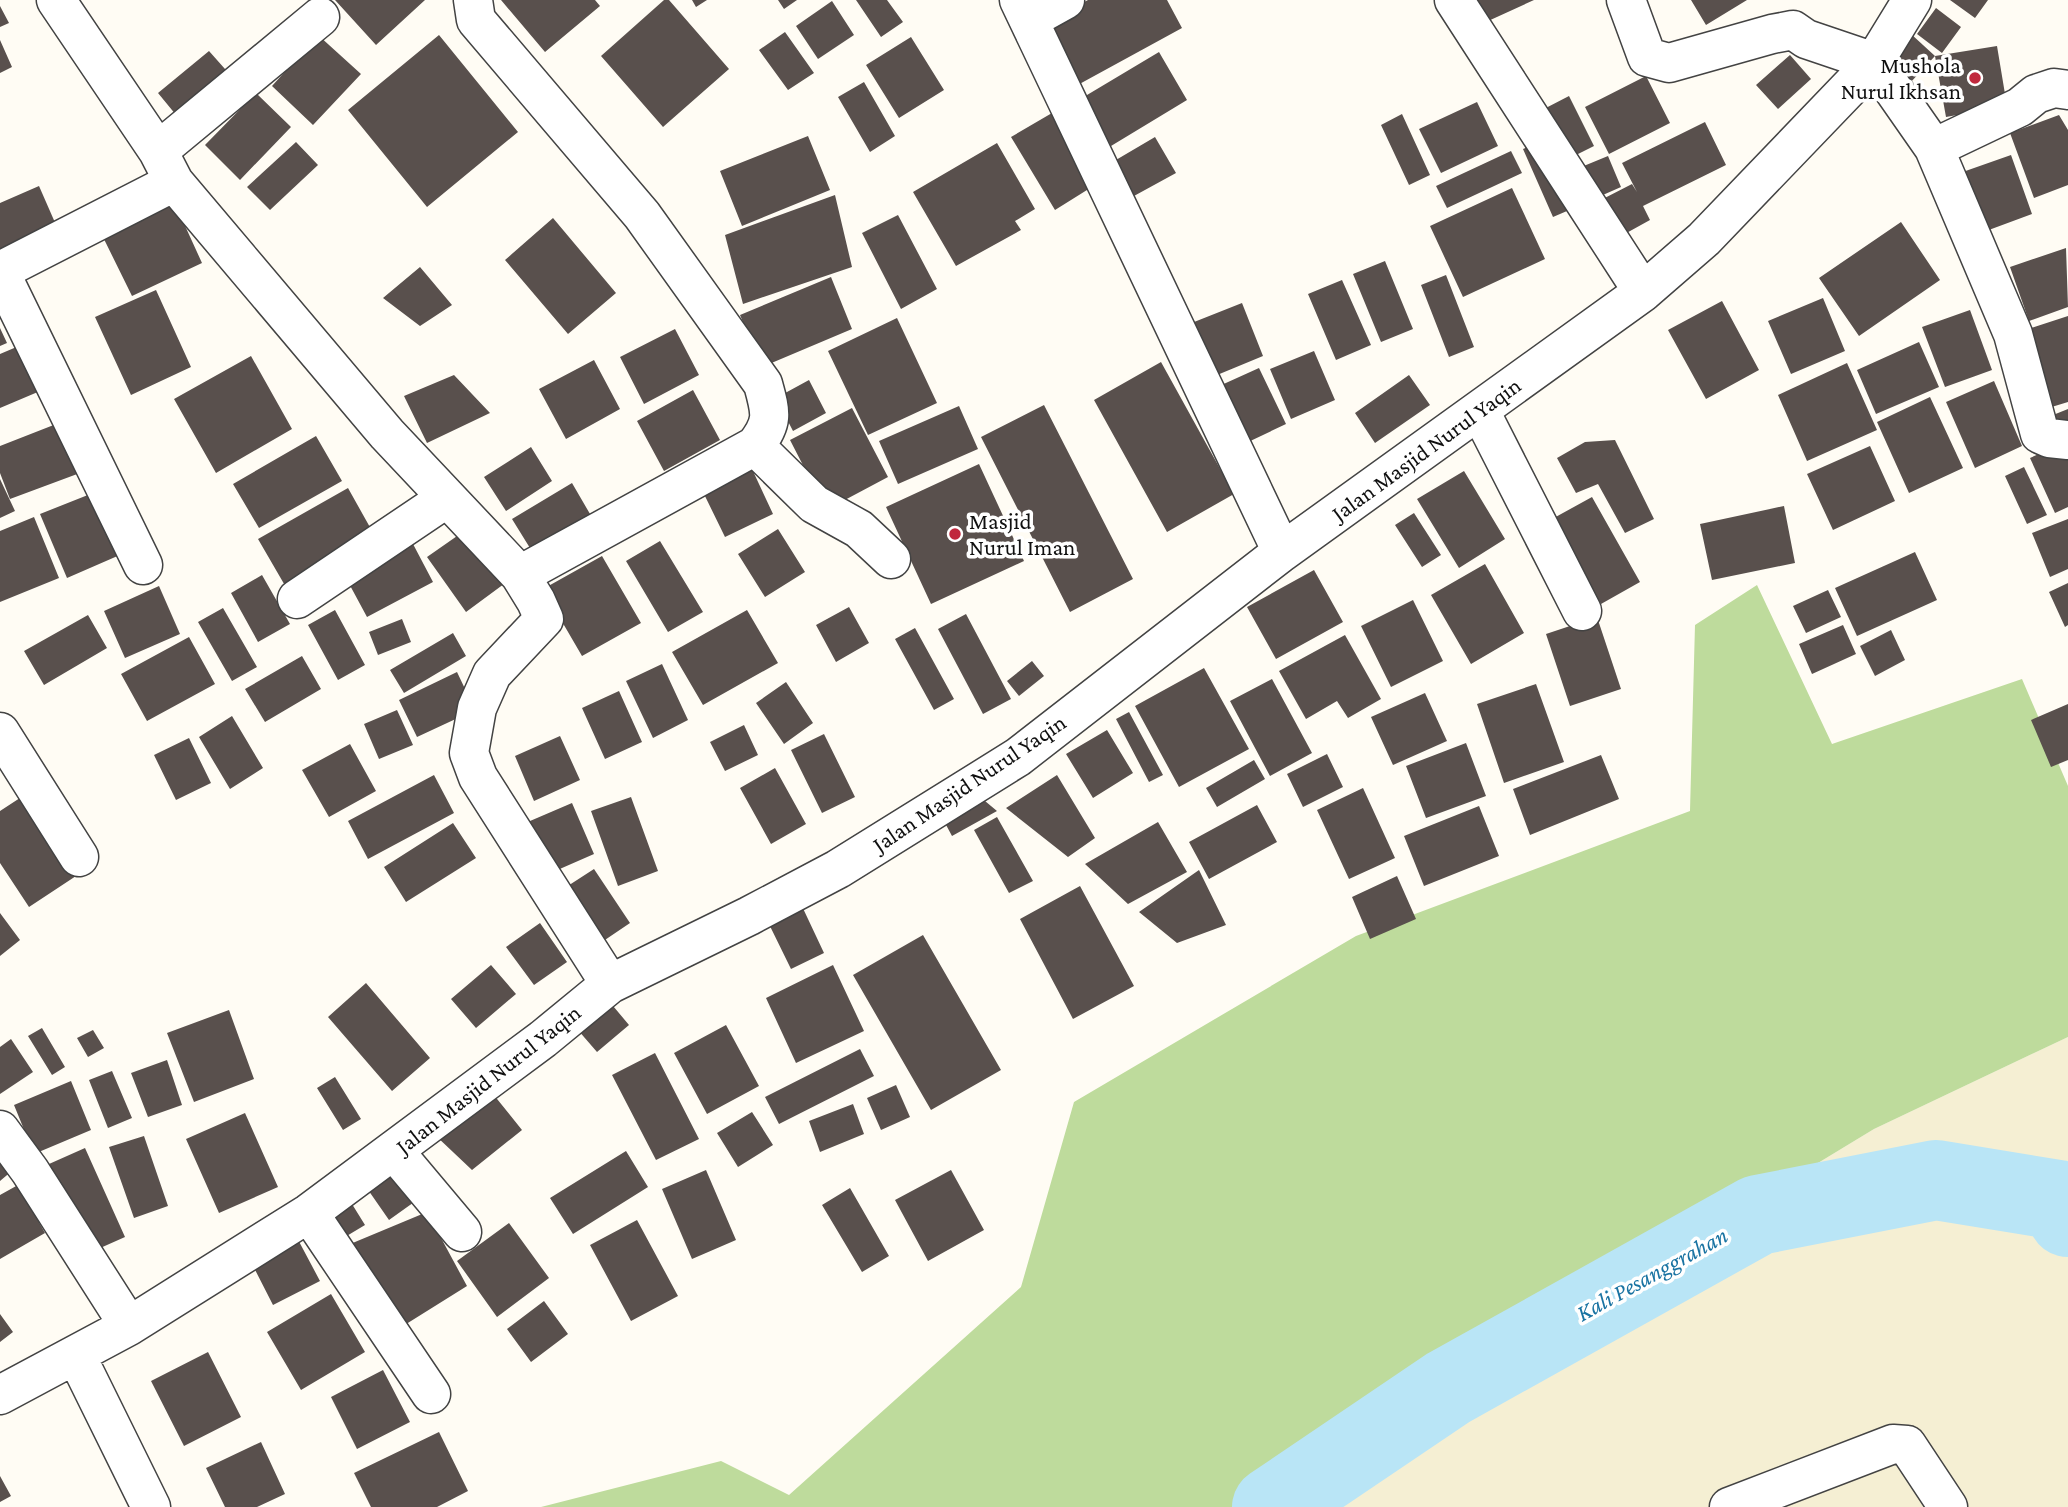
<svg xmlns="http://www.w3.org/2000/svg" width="2068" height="1507" font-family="'Crimson Pro',serif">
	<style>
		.farmland { fill: #f5efd3 }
		.forest { fill: #bedb9c }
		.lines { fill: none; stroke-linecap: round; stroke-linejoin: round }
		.river { stroke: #b9e5f6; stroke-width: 80 }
		.building { fill: #59504d }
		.minor-casing { stroke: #434343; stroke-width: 41 }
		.minor { stroke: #fff; stroke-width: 38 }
		.poi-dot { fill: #c0283d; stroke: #fff; stroke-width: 2.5 }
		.labels { text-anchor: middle; stroke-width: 7; stroke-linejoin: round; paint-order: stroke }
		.poi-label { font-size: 23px; fill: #101010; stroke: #fff; text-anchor: end }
		.street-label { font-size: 23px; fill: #101010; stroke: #fff }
		.water-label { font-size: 24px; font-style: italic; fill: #1973a2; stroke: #fff }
	</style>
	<rect width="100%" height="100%" fill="#fffcf4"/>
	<path class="farmland" d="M2068,1037V1507H1252L1874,1129Z"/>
	<path class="forest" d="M1757,585L1832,744L2022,679L2068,786V1037L1874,1129L1252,1507H541L721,1461L789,1495L1021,1287L1074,1102L1356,936L1690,811L1695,625Z"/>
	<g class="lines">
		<path class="river" d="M1272,1507L1448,1388L1758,1215L1936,1180L2058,1200L2068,1217"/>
	</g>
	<path class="building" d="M335,0H425L376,45Z
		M501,0H595L600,6L545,52Z
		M664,0H669L729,69L663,127L601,56Z
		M692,0H707L696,7Z
		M778,0H797L784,9Z
		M856,0H887L903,22L881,37Z
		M1088,0H1167L1182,28L1074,87L1041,25Z
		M1463,0H1534L1475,27Z
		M1691,0H1747L1706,25Z
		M1950,0H1988L1975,18Z
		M832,1L854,35L818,59L796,26Z
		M0,6L9,23L0,27Z
		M1936,8L1961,27L1942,53L1917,34Z
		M785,32L814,73L788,90L759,50Z
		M1911,34L1935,56L1910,83L1886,60Z
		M318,35L361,74L313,125L272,86Z
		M439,35L518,132L427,207L348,110Z
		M911,37L944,90L899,118L866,65Z
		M0,40L12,67L0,73Z
		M1997,46L2007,106L1946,117L1935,56Z
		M209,51L233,78L181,121L158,93Z
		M1159,52L1187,100L1111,146L1082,98Z
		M1790,55L1811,79L1778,109L1756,85Z
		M1646,76L1670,123L1609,154L1585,107Z
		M864,82L895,136L870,152L838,97Z
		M256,93L291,127L240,180L205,145Z
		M1569,96L1594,146L1566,160L1540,111Z
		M1477,102L1498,146L1441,173L1419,129Z
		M1052,113L1095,185L1055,210L1011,137Z
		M1402,114L1430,175L1409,185L1381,125Z
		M2059,115L2068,130V185L2034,198L2010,133Z
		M1705,122L1726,165L1643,206L1650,220L1612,241L1593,204L1632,184L1637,192L1622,163Z
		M808,136L830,190L742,226L720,171Z
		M1155,137L1176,173L1123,202L1104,167Z
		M1544,140L1574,208L1553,217L1523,149Z
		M296,142L318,165L270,210L247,187Z
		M997,143L1035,209L1015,221L1021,230L956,266L913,192Z
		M1511,151L1522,173L1447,208L1436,186Z
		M2011,155L2032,214L1978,234L1957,174Z
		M1608,156L1621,187L1587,202L1574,170Z
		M39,186L60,234L0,261V203Z
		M1512,188L1545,259L1463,297L1430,226Z
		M171,195L202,263L132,296L99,229Z
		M835,195L852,267L743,304L725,235Z
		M898,215L937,289L901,309L862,233Z
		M553,218L616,293L568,334L505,260Z
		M1901,222L1940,280L1859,336L1819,278Z
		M2066,248L2068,307L2029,321L2010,267Z
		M1385,261L1413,329L1381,342L1353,274Z
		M420,267L452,305L420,326L383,298Z
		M1446,275L1474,347L1449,357L1421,285Z
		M831,277L852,329L762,367L740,315Z
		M1342,280L1371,345L1336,360L1308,294Z
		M156,290L191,367L131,395L95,317Z
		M1823,298L1845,351L1791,374L1768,321Z
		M1722,301L1759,370L1706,399L1668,330Z
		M1242,303L1263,356L1205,380L1184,326Z
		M1970,310L1992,370L1945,387L1922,327Z
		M2068,316V402L2045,409L2019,332Z
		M897,318L937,403L868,435L828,351Z
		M0,328L7,343L0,346Z
		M675,329L699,375L644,404L620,357Z
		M33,340L52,386L0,408V354Z
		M1919,342L1939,387L1876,414L1857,370Z
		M1314,351L1335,400L1291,419L1270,369Z
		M251,356L292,429L216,473L174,399Z
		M594,360L620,409L566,439L539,389Z
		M1161,362L1234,494L1167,532L1094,400Z
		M1847,363L1877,430L1807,461L1778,395Z
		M1259,368L1286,424L1244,444L1217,387Z
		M454,375L490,413L427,443L404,396Z
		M1409,375L1430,405L1375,443L1355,413Z
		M809,380L826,413L793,431L776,398Z
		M1994,381L2022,446L1975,468L1946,402Z
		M693,390L720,440L664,471L637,421Z
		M1930,397L1963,468L1909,493L1877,422Z
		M1044,405L1133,579L1070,612L981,437Z
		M959,406L978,449L898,484L879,441Z
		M852,408L888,477L826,510L790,440Z
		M2068,409V433L2061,436L2053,415Z
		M69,419L88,470L10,499L0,473V446Z
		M316,436L342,481L259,528L233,484Z
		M1615,440L1654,519L1625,533L1598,484L1576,493L1557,458L1585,442Z
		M2061,444L2068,460V507L2055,513L2030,458Z
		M1870,446L1895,501L1833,530L1807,474Z
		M531,447L552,481L506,511L484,477Z
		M979,464L1024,561L931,604L886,507Z
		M2024,467L2047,515L2027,524L2005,476Z
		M752,469L773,514L725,537L703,492Z
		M1464,471L1505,539L1459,568L1417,499Z
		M0,479L15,511L0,518Z
		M572,483L597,526L538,561L512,519Z
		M348,488L376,538L287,589L258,539Z
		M103,489L129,551L67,578L40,514Z
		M1592,497L1640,582L1601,604L1552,519Z
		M1784,506L1795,563L1712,580L1700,524Z
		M1414,513L1441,555L1422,567L1395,525Z
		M34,517L59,578L0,602V531Z
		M2068,519V569L2050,577L2032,533Z
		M470,527L508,581L466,612L427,557Z
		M778,529L805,572L765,597L738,554Z
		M660,541L703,612L668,632L626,561Z
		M413,544L433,582L367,617L346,578Z
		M1915,552L1937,600L1857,636L1835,588Z
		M602,556L641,623L582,656L543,589Z
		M1485,564L1524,633L1471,664L1431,595Z
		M1314,570L1343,622L1276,659L1247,607Z
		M262,575L290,624L258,642L231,593Z
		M2068,583V625L2065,627L2049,592Z
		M159,586L180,634L125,658L104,611Z
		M1828,590L1841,617L1806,633L1793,606Z
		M1413,600L1443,661L1391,687L1361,626Z
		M849,607L869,643L836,662L816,625Z
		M223,608L257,667L232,681L198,622Z
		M335,610L365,665L338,680L308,625Z
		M747,610L778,663L703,705L672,652Z
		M966,614L1011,699L983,714L938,629Z
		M88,615L107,648L44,685L24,651Z
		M1597,617L1621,689L1570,706L1546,634Z
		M402,619L411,642L378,655L369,632Z
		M1843,625L1856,654L1812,674L1799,644Z
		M915,628L954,699L934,710L895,639Z
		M1891,630L1905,660L1875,676L1860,646Z
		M453,633L466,656L404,693L390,670Z
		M1345,635L1381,699L1348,718L1337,701L1306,719L1279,671Z
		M189,637L215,684L147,721L121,674Z
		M302,656L321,689L265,722L245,689Z
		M1032,661L1044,676L1019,696L1007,681Z
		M662,664L688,720L653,738L626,681Z
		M1204,668L1249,749L1179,787L1135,706Z
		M457,672L475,710L417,737L399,700Z
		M1272,679L1312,753L1270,776L1230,701Z
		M786,682L813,723L784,744L756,703Z
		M1536,684L1564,762L1504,783L1477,704Z
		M619,691L642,742L605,759L582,708Z
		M1425,693L1447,741L1393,765L1371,717Z
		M2068,704V760L2051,767L2031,720Z
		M397,710L413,745L379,759L364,724Z
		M1129,712L1163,775L1149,782L1116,719Z
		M232,716L263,768L230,789L199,737Z
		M744,725L758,755L725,771L710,742Z
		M1107,730L1133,773L1093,798L1066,754Z
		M824,734L855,797L822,813L791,750Z
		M560,736L580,780L534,801L515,756Z
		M189,738L211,783L176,800L154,755Z
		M1466,743L1486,796L1426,818L1406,766Z
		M350,744L376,791L329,817L302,770Z
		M1327,754L1343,787L1303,807L1287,774Z
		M1601,755L1619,799L1530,835L1513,789Z
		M1254,760L1265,779L1217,807L1206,788Z
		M775,768L806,824L771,844L740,788Z
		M434,775L454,813L368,859L348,821Z
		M1057,775L1095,838L1068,857L1006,808Z
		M1363,788L1395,858L1349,879L1317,810Z
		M973,791L997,811L952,836L938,810Z
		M23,796L76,876L29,907L0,863V811Z
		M631,797L658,871L618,886L591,811Z
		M572,803L594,854L546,875L523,824Z
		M1257,805L1277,842L1209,879L1189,842Z
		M1479,806L1499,856L1424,886L1404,836Z
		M997,817L1033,881L1009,893L974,830Z
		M1158,822L1187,872L1128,904L1085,864Z
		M453,823L476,858L406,902L384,867Z
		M594,869L630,923L596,946L560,891Z
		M1199,870L1226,925L1177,943L1139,912Z
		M1397,876L1416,919L1370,939L1352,897Z
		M1080,886L1134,986L1073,1019L1020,919Z
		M800,902L824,953L791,969L766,918Z
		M0,913L20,940L0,956Z
		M540,923L567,962L534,985L506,947Z
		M923,935L1001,1070L931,1110L853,975Z
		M491,965L516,994L476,1028L451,999Z
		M833,965L864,1031L796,1063L766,998Z
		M366,983L430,1058L392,1091L328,1017Z
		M603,994L629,1025L597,1052L571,1022Z
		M229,1010L254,1079L194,1102L167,1033Z
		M726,1025L759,1086L707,1114L674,1053Z
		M42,1028L65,1067L52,1075L28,1036Z
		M93,1030L104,1048L88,1057L77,1038Z
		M11,1039L33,1072L0,1094V1047Z
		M860,1049L874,1076L779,1124L765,1097Z
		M655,1053L699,1139L656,1160L612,1075Z
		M167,1060L182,1105L148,1117L131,1073Z
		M112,1071L132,1118L108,1128L89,1080Z
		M335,1077L361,1119L343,1130L317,1088Z
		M71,1081L91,1130L34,1154L14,1105Z
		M896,1085L910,1117L881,1130L867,1098Z
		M489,1089L522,1130L472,1170L435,1135Z
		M853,1104L864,1134L820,1152L809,1121Z
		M752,1112L773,1145L738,1167L717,1133Z
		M245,1113L278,1187L219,1213L186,1139Z
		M144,1136L168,1206L134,1218L109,1147Z
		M85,1148L125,1237L89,1253L49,1164Z
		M626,1151L648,1187L573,1234L550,1198Z
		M0,1155L13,1170L0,1181Z
		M392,1164L417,1200L389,1220L364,1184Z
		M706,1170L736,1240L692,1259L662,1189Z
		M951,1170L984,1230L928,1261L895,1200Z
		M18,1185L45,1233L0,1259V1195Z
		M850,1188L889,1256L862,1272L822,1205Z
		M347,1196L365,1225L340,1240L323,1210Z
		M427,1212L467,1286L395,1331L343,1247Z
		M637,1220L678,1296L631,1321L590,1245Z
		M509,1223L549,1278L497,1317L457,1261Z
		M295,1234L320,1281L273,1305L249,1258Z
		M331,1294L365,1352L301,1390L267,1332Z
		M544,1301L568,1334L531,1362L507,1329Z
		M0,1314L13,1332L0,1342Z
		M208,1352L241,1417L184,1446L151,1381Z
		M383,1370L410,1422L357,1449L331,1397Z
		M439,1432L468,1491L437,1507H371L354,1473Z
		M261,1442L285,1494L257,1507H225L206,1468Z
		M0,1476L11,1496L0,1502Z"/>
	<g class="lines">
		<g class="minor-casing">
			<path id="minor" d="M56,0L158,151L174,182L387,434L520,575L536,601L544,619L492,674L477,708L469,753L478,777L610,984
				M473,0L476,20L642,215L763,384C771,413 774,422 755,446L520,575
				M1019,0L1282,552
				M1454,0L1643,292
				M1626,0L1647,57L1669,63L1772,34L1793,30L1806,39L1874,62L1934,148L2013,334L2040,434L2049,438L2068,440
				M1029,20L1065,0
				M1934,148L2020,107L2036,94L2054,88L2068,90
				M158,151L320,17
				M0,271L174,182
				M0,272L143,565
				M1480,411L1582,611
				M755,446L814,504L859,529L891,559
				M297,599L447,498
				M0,732L79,857
				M0,1130L30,1171L129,1326
				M394,1151L462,1232
				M309,1213L431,1394
				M76,1355L151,1507
				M0,1395L129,1326L309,1213L543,1039L610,984L749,916L838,869L1018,757L1282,552L1643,292L1704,239L1874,62L1912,0
				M1729,1507L1893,1444L1907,1445L1948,1507"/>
		</g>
		<use href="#minor" class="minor"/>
	</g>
	<g class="poi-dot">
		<circle cx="1975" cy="78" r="7"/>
		<circle cx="955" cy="534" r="7"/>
	</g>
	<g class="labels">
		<g class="poi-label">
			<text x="1961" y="73">Mushola<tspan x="1961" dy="26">Nurul Ikhsan</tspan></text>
			<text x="969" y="529" text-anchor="start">Masjid<tspan x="969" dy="26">Nurul Iman</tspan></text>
		</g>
		<g class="street-label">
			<text transform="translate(1426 449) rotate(-36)" y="8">Jalan Masjid Nurul Yaqin</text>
			<text transform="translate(969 783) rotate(-34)" y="8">Jalan Masjid Nurul Yaqin</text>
			<text transform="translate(488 1079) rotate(-38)" y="8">Jalan Masjid Nurul Yaqin</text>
		</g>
		<g class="water-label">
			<text transform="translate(1652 1274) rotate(-29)" y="8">Kali Pesanggrahan</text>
		</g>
	</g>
</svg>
